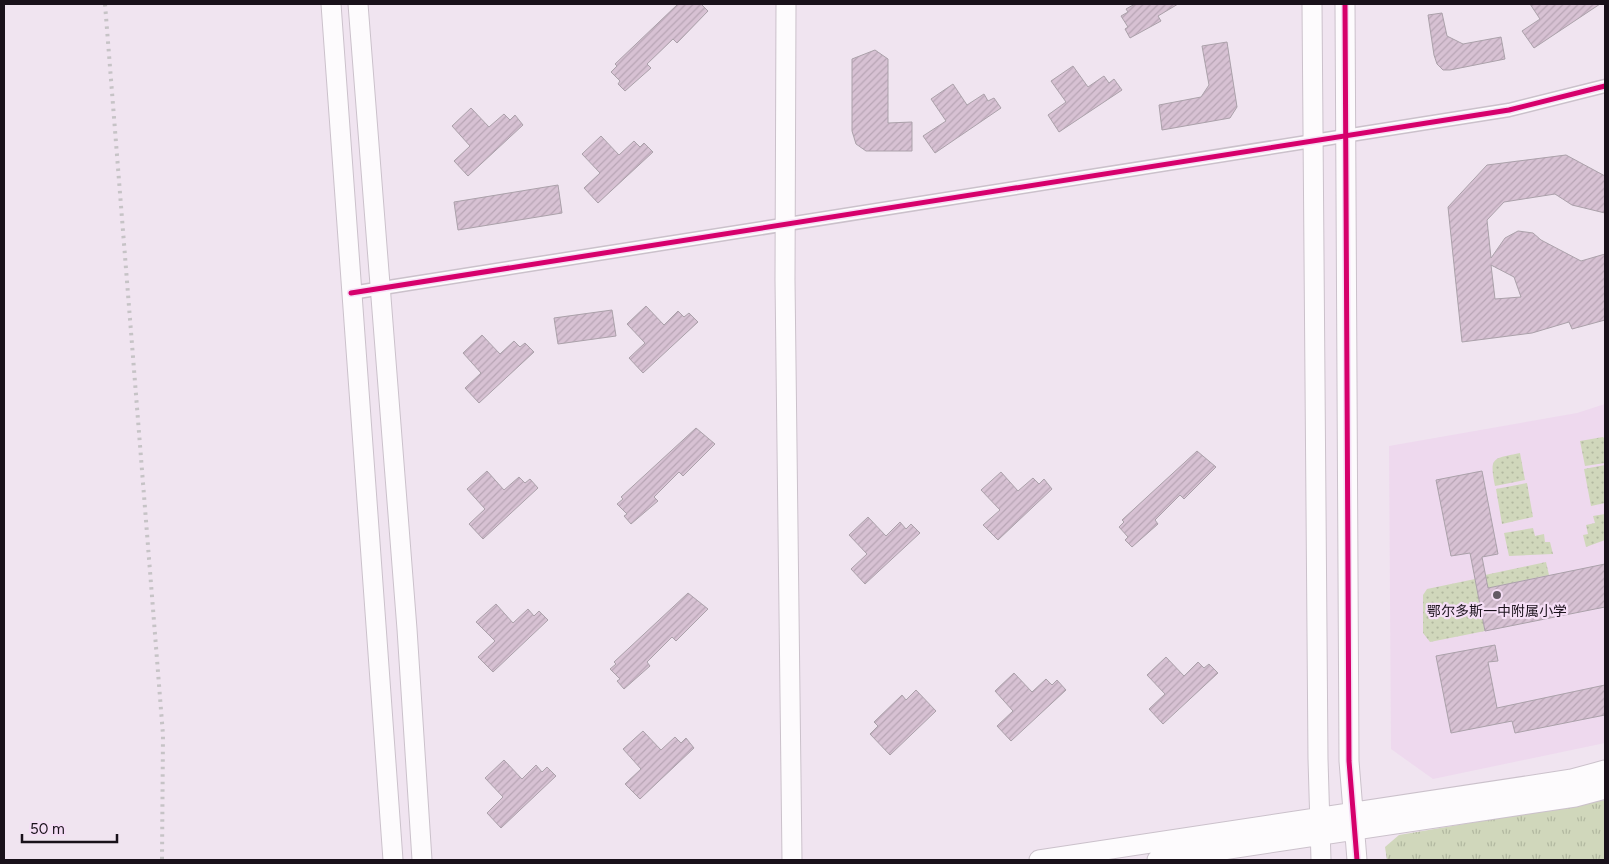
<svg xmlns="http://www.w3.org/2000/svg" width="1609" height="864" font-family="Figtree,'Noto Sans SC',sans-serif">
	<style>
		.built { fill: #eed9ee }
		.grass { fill: url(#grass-dots) }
		.park { fill: url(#park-tufts) }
		.building { fill: url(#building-hatch); stroke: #aba1aa; fill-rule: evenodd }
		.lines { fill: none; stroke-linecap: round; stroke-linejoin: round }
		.street-casing { stroke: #cbc1cb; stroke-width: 15 }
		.secondary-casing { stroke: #cbc1cb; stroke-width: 21 }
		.street { stroke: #fdfbfd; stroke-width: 12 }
		.secondary { stroke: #fdfbfd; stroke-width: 19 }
		.rail { stroke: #c6c3c6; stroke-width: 4; stroke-dasharray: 2.5 5; stroke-linecap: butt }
		.cycleway-casing { stroke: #f5def6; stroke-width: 8 }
		.cycleway { stroke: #d6006c; stroke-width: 5 }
		.poi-dot { fill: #645b65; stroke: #f5def6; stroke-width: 2 }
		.labels { text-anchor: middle; stroke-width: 4.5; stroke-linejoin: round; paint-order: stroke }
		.poi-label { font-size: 14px; fill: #19111a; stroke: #f5def6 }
	</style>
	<defs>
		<pattern id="grass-dots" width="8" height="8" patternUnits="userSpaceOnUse" patternTransform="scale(1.25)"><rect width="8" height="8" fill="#d0d7bb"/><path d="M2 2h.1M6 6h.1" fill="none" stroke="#b2b8a0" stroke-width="1.8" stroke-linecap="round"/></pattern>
		<pattern id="park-tufts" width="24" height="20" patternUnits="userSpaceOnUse" patternTransform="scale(1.25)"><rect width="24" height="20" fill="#d0d7bb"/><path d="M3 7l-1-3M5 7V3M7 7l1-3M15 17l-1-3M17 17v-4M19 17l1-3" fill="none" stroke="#b2b8a0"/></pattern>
		<pattern id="building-hatch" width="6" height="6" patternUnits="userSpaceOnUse" patternTransform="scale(1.25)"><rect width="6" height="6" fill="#d7c1d3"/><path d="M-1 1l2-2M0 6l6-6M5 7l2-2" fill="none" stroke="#b8a5b5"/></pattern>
	</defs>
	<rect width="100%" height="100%" fill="#f0e4f0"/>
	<path class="built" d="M1605,404V743L1433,779L1391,749L1389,446L1577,413Z"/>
	<path class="grass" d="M1603,437L1605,439V463L1585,466L1580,441Z
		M1520,453L1525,480L1495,486C1489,456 1493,459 1520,453Z
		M1605,465V503L1591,506L1584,469Z
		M1527,483L1533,517L1502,524L1496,489Z
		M1605,514V540L1586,547L1583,535L1588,534L1586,525L1595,523L1593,516Z
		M1533,528L1535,536L1544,534L1545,542H1550L1553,554L1509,556L1504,533Z
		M1546,562L1549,575L1488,588L1485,575Z
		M1475,579L1485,631L1430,642L1423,633V595L1427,589Z"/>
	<path class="park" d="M1605,800V860H1387L1385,847L1399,835Z"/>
	<path class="building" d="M678,4H701L708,11L677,43L673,39L647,64L651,68L625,91L618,84L620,81L611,72L617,66L615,64Z
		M1135,4H1178L1158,16L1161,21L1130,38L1125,29L1128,27L1121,16L1128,12L1126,9Z
		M1530,4H1600L1534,48L1522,31L1540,19Z
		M1442,13L1447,36L1463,44L1501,37L1505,59L1450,70H1443L1437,64L1434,55L1428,15Z
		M1227,42L1237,107L1230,118L1162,130L1159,105L1201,97L1209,85L1202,46Z
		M875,50L888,59V123L912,122V151H866L856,144L852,131V59Z
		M1073,66L1088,87L1104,76L1109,83L1114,79L1122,90L1059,132L1048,115L1066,102L1051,81Z
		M953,84L967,105L984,94L988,101L994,98L1001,108L935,153L923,136L946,121L931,99Z
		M471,108L489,127L504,114L510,120L515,115L523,125L468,176L454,161L470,146L452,126Z
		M601,136L619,155L634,141L640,147L644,143L653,152L598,203L584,188L600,173L582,154Z
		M1566,155L1605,176V213L1572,205L1555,194L1504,202L1487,220L1491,258L1505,238L1518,231L1533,233L1541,240L1581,261L1605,254V320L1572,329L1569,322L1532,333L1462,342L1448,207L1487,165ZM1491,265L1514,277L1521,297L1495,299Z
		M558,185L562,213L458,230L454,202Z
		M646,306L664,325L678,311L684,317L689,313L698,322L643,373L629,358L645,343L627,324Z
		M612,310L616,336L558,344L554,318Z
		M482,335L500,354L514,341L520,347L525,343L534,352L479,403L465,388L481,373L463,353Z
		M696,428L715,444L683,476L679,472L654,497L658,501L631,524L624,516L627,514L617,504L623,499L621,497Z
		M1197,451L1216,467L1184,499L1180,495L1155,520L1158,524L1132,547L1125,540L1128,537L1119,527L1124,522L1122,520Z
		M487,471L504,490L519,477L525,483L530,479L538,488L483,539L469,524L485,509L467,489Z
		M1482,471L1498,554L1482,557L1488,588L1605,564V607L1485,631L1470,553L1451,556L1436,480Z
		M1001,472L1018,491L1033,478L1039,484L1044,479L1052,489L998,540L983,525L1000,510L981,490Z
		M868,517L886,536L900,522L906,529L911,524L920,533L865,584L851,569L867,554L849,535Z
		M688,593L708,609L676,641L672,637L647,662L650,666L624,689L617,681L620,679L610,669L616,664L614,662Z
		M496,604L513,623L528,609L534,616L539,611L548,620L493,672L478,657L495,641L476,622Z
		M1495,645L1498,661L1488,662L1497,708L1605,685V715L1515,733L1512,721L1451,733L1436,656Z
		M1166,657L1184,676L1198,662L1204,668L1209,664L1218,673L1163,724L1149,709L1165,694L1147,675Z
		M1014,673L1032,692L1046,679L1052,685L1057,680L1066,690L1011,741L997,726L1013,711L995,691Z
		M916,690L936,711L890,755L870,734L878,726L874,722L902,695L906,700Z
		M643,731L661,750L675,737L681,743L686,738L694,748L640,799L625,784L641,769L623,749Z
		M504,760L522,779L536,765L542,772L547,767L556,776L501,828L487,813L503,797L485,778Z"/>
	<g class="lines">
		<g class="street-casing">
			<path id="street" d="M351,293L1509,110L1605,86"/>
		</g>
		<g class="secondary-casing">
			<path id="secondary" d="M331,4L393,860
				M358,4L407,629L422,860
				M786,4L785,280L792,860
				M1312,4L1318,759L1321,860
				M1345,4L1349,761L1357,860
				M1039,860L1572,779L1605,770
				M1157,860L1575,797L1605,789"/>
		</g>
		<use href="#street" class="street"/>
		<use href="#secondary" class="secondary"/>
		<path class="rail" d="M105,4L163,735L162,860"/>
		<g class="cycleway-casing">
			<path id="cycleway" d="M1345,4L1349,761L1357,860
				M351,293L1509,110L1605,86"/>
		</g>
		<use href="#cycleway" class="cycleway"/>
	</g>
	<circle class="poi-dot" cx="1497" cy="595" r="5"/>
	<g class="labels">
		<g class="poi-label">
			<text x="1497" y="616">鄂尔多斯一中附属小学</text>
		</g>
	</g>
	<rect width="1609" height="864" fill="none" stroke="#19111a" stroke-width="10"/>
	<path d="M22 834v8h95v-8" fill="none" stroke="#19111a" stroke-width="2.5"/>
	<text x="30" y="834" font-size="15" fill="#19111a" stroke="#f5def6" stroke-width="4" paint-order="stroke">50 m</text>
</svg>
